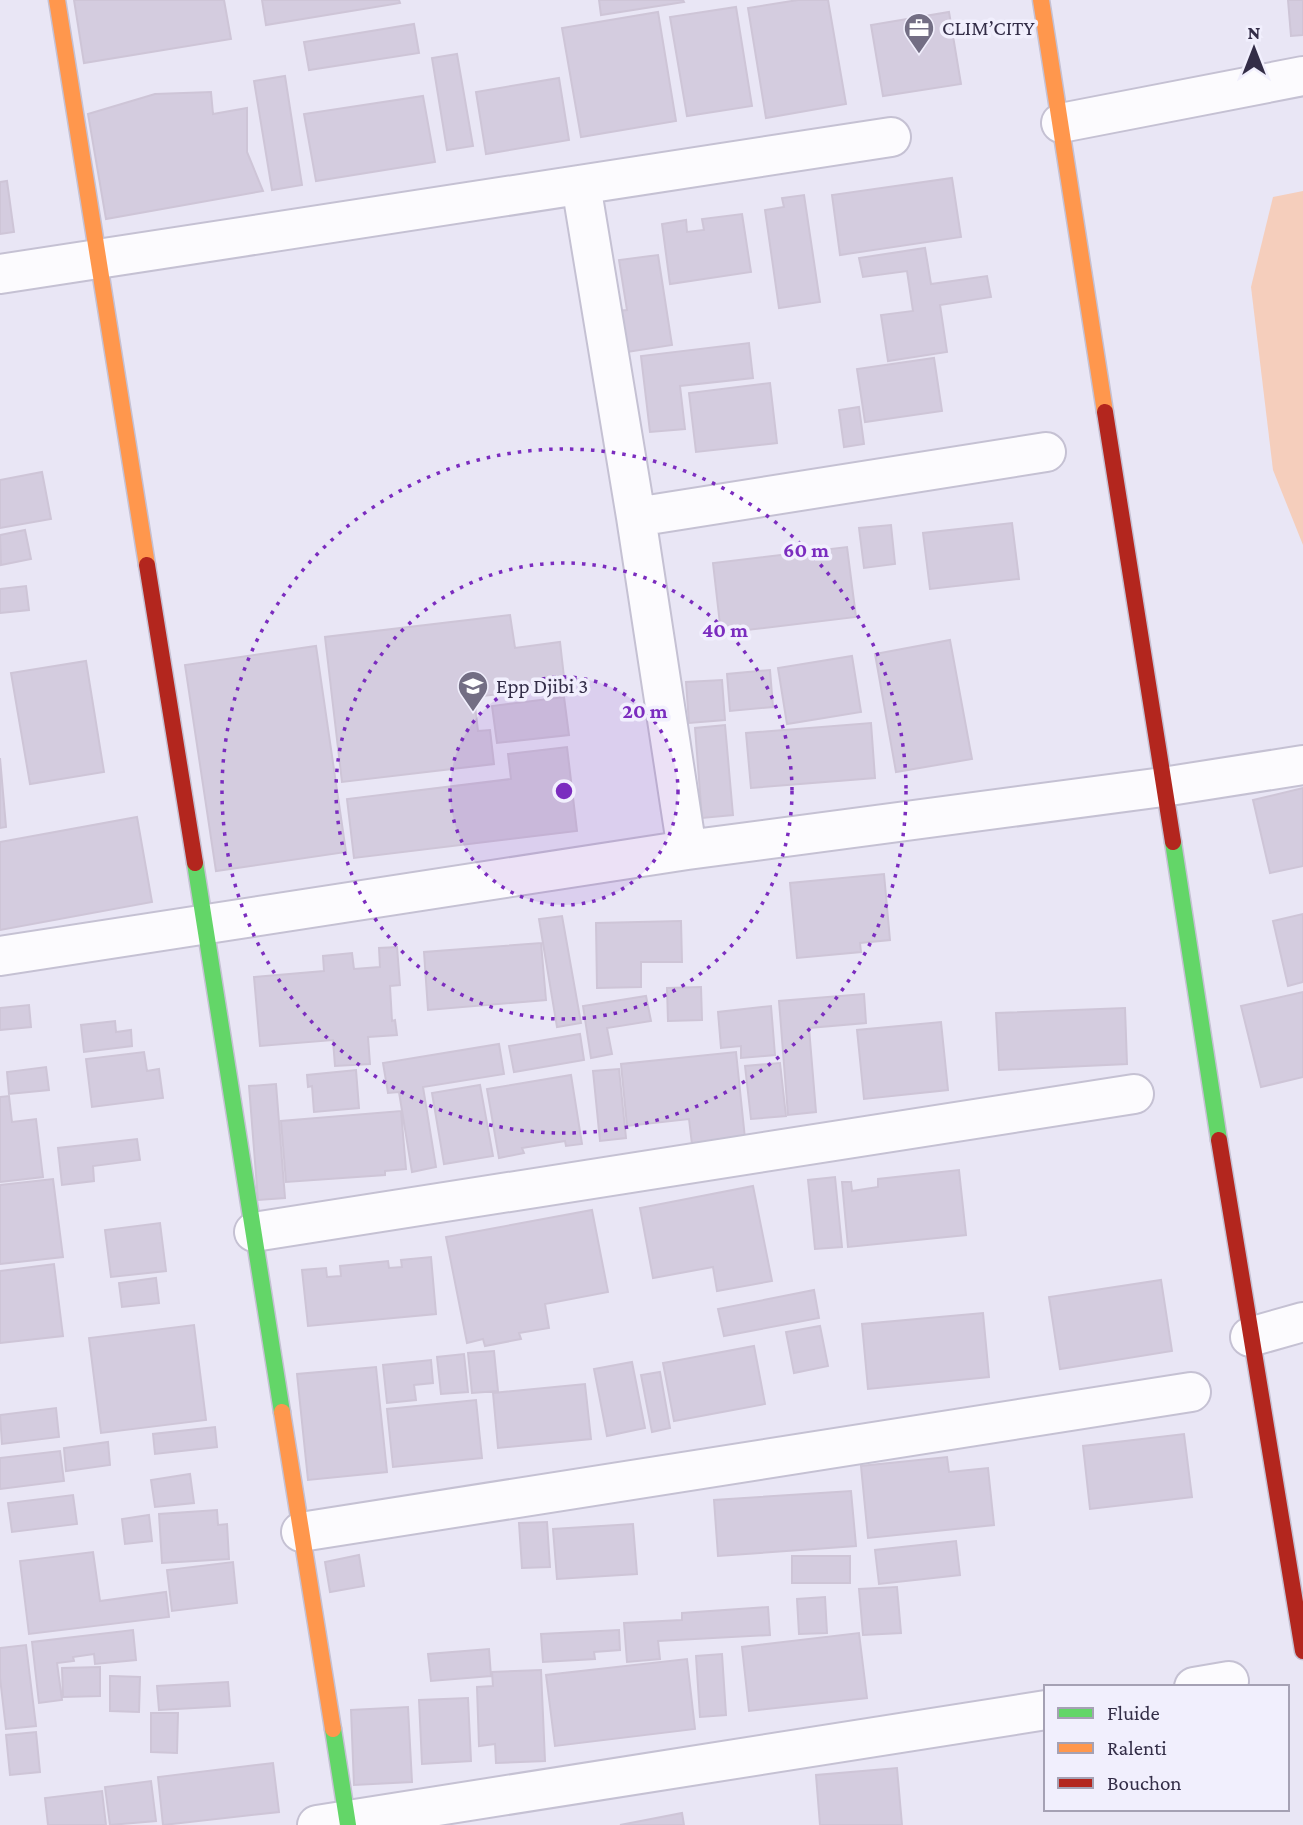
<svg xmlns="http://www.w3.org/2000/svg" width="1303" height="1825" font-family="'Crimson Pro',serif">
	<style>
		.green { fill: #f5cebc }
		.building { fill: #d4ccdf; stroke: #cec5d7; stroke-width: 2 }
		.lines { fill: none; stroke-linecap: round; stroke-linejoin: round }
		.street-casing { stroke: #c5c1d3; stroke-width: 42 }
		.fast-casing { stroke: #c5c1d3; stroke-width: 19 }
		.slow-casing { stroke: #c5c1d3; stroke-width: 19 }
		.jam-casing { stroke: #c5c1d3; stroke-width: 19 }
		.street { stroke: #fcfbfe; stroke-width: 38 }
		.fast { stroke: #63d668; stroke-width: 16 }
		.slow { stroke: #ff974d; stroke-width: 16 }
		.jam { stroke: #b3261e; stroke-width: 16 }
		.ring { fill: none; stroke: #7b2cbf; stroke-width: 3.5; stroke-dasharray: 3.5 7 }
		.labels { text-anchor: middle; stroke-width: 7; stroke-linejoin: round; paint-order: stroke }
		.poi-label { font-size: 21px; fill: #332d47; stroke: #f1effd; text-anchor: start }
		.centre { fill: #7b2cbf; stroke: #f1effd; stroke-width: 3.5 }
		.ring-label { font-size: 21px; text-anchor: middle; font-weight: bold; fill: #7b2cbf; stroke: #f1effd; stroke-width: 7; stroke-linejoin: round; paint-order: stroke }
	</style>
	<rect width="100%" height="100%" fill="#e9e6f5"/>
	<path class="green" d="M1303,191V545L1273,470L1251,287L1273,197Z"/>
	<path class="building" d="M74,0H224L231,39L84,63Z
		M262,0H399L400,3L266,25Z
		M599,0H683L684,2L601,15Z
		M798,0H828L846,104L766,118L748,8Z
		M1288,0H1303V35L1291,36Z
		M736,7L752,106L687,116L670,17Z
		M658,12L676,121L581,137L562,28Z
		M949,12L961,84L883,96L871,25Z
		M414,24L419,53L309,70L304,42Z
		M457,54L473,146L447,150L432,58Z
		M285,76L302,185L272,190L254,81Z
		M559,78L569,140L486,154L476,92Z
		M211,92L213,114L247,108V152L263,191L106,219L88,114L155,94Z
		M423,96L435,162L316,181L304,114Z
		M952,178L961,237L840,255L832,195Z
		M7,181L14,232L0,234V182Z
		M804,195L820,302L779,308L765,210L784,207L782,198Z
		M742,214L751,272L670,284L662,224L686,220L687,232L704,230L702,219Z
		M925,248L931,284L987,276L991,297L940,305L947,352L888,361L881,315L913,311L907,271L863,277L859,258Z
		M658,255L672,345L620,353L614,311L627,310L619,260Z
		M749,343L753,378L680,386L685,429L650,432L641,356Z
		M934,358L942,411L865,422L857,369Z
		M770,383L777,443L696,452L689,393Z
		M859,407L864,444L844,447L839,410Z
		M42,472L51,519L0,528V480Z
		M1012,523L1019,579L930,589L923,533Z
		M891,525L895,564L864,568L859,528Z
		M25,530L31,559L1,565L0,535Z
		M847,547L856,617L721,633L713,563Z
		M26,586L29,610L0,613V589Z
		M510,615L515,648L560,642L565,686L474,697L478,731L490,730L494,764L342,782L325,637Z
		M950,640L972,759L896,772L875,654Z
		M316,646L346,852L216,871L185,665Z
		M852,656L861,712L787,724L778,668Z
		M86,661L104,772L30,784L11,673Z
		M770,670L773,707L730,711L727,674Z
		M722,680L725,720L689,723L686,682Z
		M564,697L569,735L497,743L492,706Z
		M871,723L875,778L751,788L746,733Z
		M725,725L733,815L702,818L695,728Z
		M567,747L577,831L354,858L347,799L511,779L508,754Z
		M0,758L6,827L0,828Z
		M1303,788V866L1270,873L1253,800Z
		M137,817L152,902L0,930V842Z
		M884,874L890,940L860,943L861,952L797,958L790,883Z
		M1303,914V982L1288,986L1273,921Z
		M562,916L581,1023L557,1027L539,919Z
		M681,921L682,962H641V987L597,988L596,923Z
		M541,943L546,1000L428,1010L424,952Z
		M397,947L400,985L390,986L392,1021L395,1020L397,1035L368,1037L370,1064L335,1066L333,1040L260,1046L254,977L324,971L323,956L352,953L354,969L380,967L379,948Z
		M701,987L702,1020L668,1021L667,988Z
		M1303,992V1077L1261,1087L1241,1006Z
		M864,994L866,1023L809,1028L816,1112L788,1115L779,1001Z
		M646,996L651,1021L607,1028L612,1054L591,1058L583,1006Z
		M29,1005L31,1027L0,1030V1008Z
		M771,1006L775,1055L741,1058V1046L721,1048L718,1012Z
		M1125,1008L1127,1064L999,1070L996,1013Z
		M115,1021L116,1032L131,1030L132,1046L84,1052L81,1025Z
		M941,1022L948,1090L864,1099L857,1030Z
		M580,1034L584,1060L514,1072L509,1046Z
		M499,1044L504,1074L423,1087L436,1167L412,1172L399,1092L388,1093L383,1063Z
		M144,1052L147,1071L159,1069L163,1098L92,1107L86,1059Z
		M736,1052L746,1148L693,1153L689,1119L627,1126L621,1064Z
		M780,1063L786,1116L751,1119L745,1066Z
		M46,1067L49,1090L9,1094L7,1072Z
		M619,1069L626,1138L600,1141L593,1071Z
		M356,1070L359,1108L314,1112L312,1086L308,1087L307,1075Z
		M571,1075L582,1144L566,1146L565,1141L522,1148L524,1153L499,1158L487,1089Z
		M276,1084L285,1198L258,1200L249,1086Z
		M480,1085L493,1156L444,1164L432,1093Z
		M9,1096L12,1122L36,1119L43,1177L0,1182V1097Z
		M401,1111L406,1169L385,1171V1175L286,1182L281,1121Z
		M137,1139L140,1160L93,1166L94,1181L62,1185L58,1148Z
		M959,1170L966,1235L848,1247L842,1182H851L852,1191L878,1187V1179Z
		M835,1177L842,1247L815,1249L808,1180Z
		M53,1179L63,1257L0,1264V1185Z
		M753,1186L772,1281L717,1291L713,1267L653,1278L640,1208Z
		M592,1210L608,1292L545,1304L549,1328L519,1333L521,1339L485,1346L483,1339L467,1343L446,1237Z
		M160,1223L166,1271L111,1277L105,1230Z
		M431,1257L436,1314L308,1326L302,1270L326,1268L327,1277L341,1276L340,1266L388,1261L389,1268L402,1267L401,1260Z
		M54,1264L63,1336L0,1343V1271Z
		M156,1278L159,1303L122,1307L119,1283Z
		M1161,1280L1172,1351L1060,1369L1049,1297Z
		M814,1290L819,1318L724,1336L718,1309Z
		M983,1313L989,1377L868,1389L862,1324Z
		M194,1325L206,1420L101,1433L89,1338Z
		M820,1326L828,1366L794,1373L786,1332Z
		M754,1346L765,1404L674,1421L663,1363Z
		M494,1351L498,1391L472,1393L468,1353Z
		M464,1354L468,1392L441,1394L437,1357Z
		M431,1360L433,1383L414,1385L416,1400L387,1403L383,1365Z
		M632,1362L645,1428L607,1436L594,1369Z
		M376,1367L387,1472L308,1480L297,1374Z
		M660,1372L670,1428L652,1432L641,1375Z
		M585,1384L591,1439L498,1448L493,1393Z
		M476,1400L482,1458L393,1467L387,1409Z
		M56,1408L59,1437L2,1444L0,1415Z
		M215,1427L217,1447L155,1454L153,1434Z
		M1184,1434L1192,1497L1090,1509L1083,1446Z
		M108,1442L110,1465L66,1471L64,1448Z
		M60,1451L64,1481L0,1489V1458Z
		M947,1457L949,1472L988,1468L994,1525L868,1538L861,1466Z
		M190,1474L194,1503L155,1507L151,1480Z
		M851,1491L856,1546L718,1556L714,1500Z
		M73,1495L77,1524L12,1532L8,1503Z
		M217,1510L218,1525L227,1524L229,1559L162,1563L159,1514Z
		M149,1515L152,1541L125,1544L122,1519Z
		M547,1522L550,1567L522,1568L519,1523Z
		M633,1524L637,1574L557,1579L553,1529Z
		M956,1541L960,1575L879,1584L875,1550Z
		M93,1552L100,1601L166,1592L169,1617L29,1634L20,1561Z
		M359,1555L364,1586L330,1592L325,1562Z
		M792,1556H850V1583H792Z
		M233,1562L237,1603L172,1611L167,1570Z
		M897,1587L901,1633L863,1635L859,1589Z
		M825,1597L827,1633L799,1634L797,1599Z
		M768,1607L770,1635L658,1641L660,1659L627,1662L624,1623L682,1620V1613Z
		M133,1630L136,1660L95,1664L94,1654L73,1657L74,1661L57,1663L62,1700L39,1703L32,1642Z
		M619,1630L620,1650L594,1652L595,1659L543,1662L541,1634Z
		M859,1633L867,1698L749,1711L742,1647Z
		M26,1645L36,1726L6,1729L0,1678V1648Z
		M489,1649L491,1676L431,1681L428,1654Z
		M722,1654L726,1715L700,1717L696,1656Z
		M687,1659L695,1729L555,1746L546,1675Z
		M100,1667V1696L63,1697L62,1668Z
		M541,1670L545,1761L496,1763L495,1744L479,1746L477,1687L493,1686L492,1672Z
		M110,1676L140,1677L139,1712L110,1711Z
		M228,1682L230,1706L159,1710L157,1686Z
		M468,1698L471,1761L422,1764L419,1700Z
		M408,1707L412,1782L354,1785L351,1710Z
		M151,1713H178L177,1753L151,1752Z
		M36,1732L40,1772L10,1775L6,1735Z
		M273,1763L279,1812L163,1825L158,1777Z
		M897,1768L902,1825H820L816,1775Z
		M151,1781L156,1821L110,1825L105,1787Z
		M102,1791L106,1825H48L45,1798Z
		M682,1813L684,1825H620Z"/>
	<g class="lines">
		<g class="street-casing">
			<path id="street" d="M1061,123L1303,76
				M581,185L636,517L687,850
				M0,274L891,137
				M636,517L1046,452
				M0,956L687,850L1163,787L1303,765
				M254,1232L1134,1094
				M1250,1337L1303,1322
				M301,1532L1191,1392
				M1194,1687L1229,1681
				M317,1825L1046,1710"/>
		</g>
		<g class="fast-casing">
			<path id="fast" d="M1173,842L1219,1140
				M195,863L282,1412
				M333,1729L348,1825"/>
		</g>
		<g class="slow-casing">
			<path id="slow" d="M57,0L147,565
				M1041,0L1105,412
				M282,1412L333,1729"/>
		</g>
		<g class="jam-casing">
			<path id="jam" d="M1105,412L1173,842
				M147,565L195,863
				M1219,1140L1303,1651"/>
		</g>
		<use href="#street" class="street"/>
		<use href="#fast" class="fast"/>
		<use href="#slow" class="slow"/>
		<use href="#jam" class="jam"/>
	</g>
	<circle cx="564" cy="791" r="114" fill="#7b2cbf" fill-opacity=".12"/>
	<g class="ring">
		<circle cx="564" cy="791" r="114"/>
		<circle cx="564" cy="791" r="228"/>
		<circle cx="564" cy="791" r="342"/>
	</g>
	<defs>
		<g id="office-pin" transform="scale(1.575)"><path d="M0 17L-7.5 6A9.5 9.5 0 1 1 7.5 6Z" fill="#736e84" stroke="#f1effd"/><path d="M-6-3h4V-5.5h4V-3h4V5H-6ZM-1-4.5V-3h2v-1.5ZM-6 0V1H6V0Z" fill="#fff"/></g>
		<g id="school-pin" transform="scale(1.575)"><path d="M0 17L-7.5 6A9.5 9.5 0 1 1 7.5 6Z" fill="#736e84" stroke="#f1effd"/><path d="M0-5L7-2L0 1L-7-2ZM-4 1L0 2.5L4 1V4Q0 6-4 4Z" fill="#fff"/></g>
	</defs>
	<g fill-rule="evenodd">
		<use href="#office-pin" x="919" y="28"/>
		<use href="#school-pin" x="473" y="686"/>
	</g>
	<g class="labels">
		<g class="poi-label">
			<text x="942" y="35">CLIM’CITY</text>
			<text x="496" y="693">Epp Djibi 3</text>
		</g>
	</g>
	<circle cx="564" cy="791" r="10" class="centre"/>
	<g class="ring-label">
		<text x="806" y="557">60 m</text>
		<text x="725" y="637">40 m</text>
		<text x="645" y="718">20 m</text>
	</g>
	<rect x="1044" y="1685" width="245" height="126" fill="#f1effd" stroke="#a5a1b4" stroke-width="2"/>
	<rect x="1058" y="1708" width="35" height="10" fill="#63d668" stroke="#a5a1b4" stroke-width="2"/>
	<text x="1107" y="1720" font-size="21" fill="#332d47">Fluide</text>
	<rect x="1058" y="1743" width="35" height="10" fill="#ff974d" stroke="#a5a1b4" stroke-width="2"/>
	<text x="1107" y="1755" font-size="21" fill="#332d47">Ralenti</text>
	<rect x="1058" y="1778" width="35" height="10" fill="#b3261e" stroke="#a5a1b4" stroke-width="2"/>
	<text x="1107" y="1790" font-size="21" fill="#332d47">Bouchon</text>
	<g transform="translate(1254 49)" stroke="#f1effd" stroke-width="5" paint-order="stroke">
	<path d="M0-5L12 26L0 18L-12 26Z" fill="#332d47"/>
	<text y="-10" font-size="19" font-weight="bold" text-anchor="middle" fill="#332d47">N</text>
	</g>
</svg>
